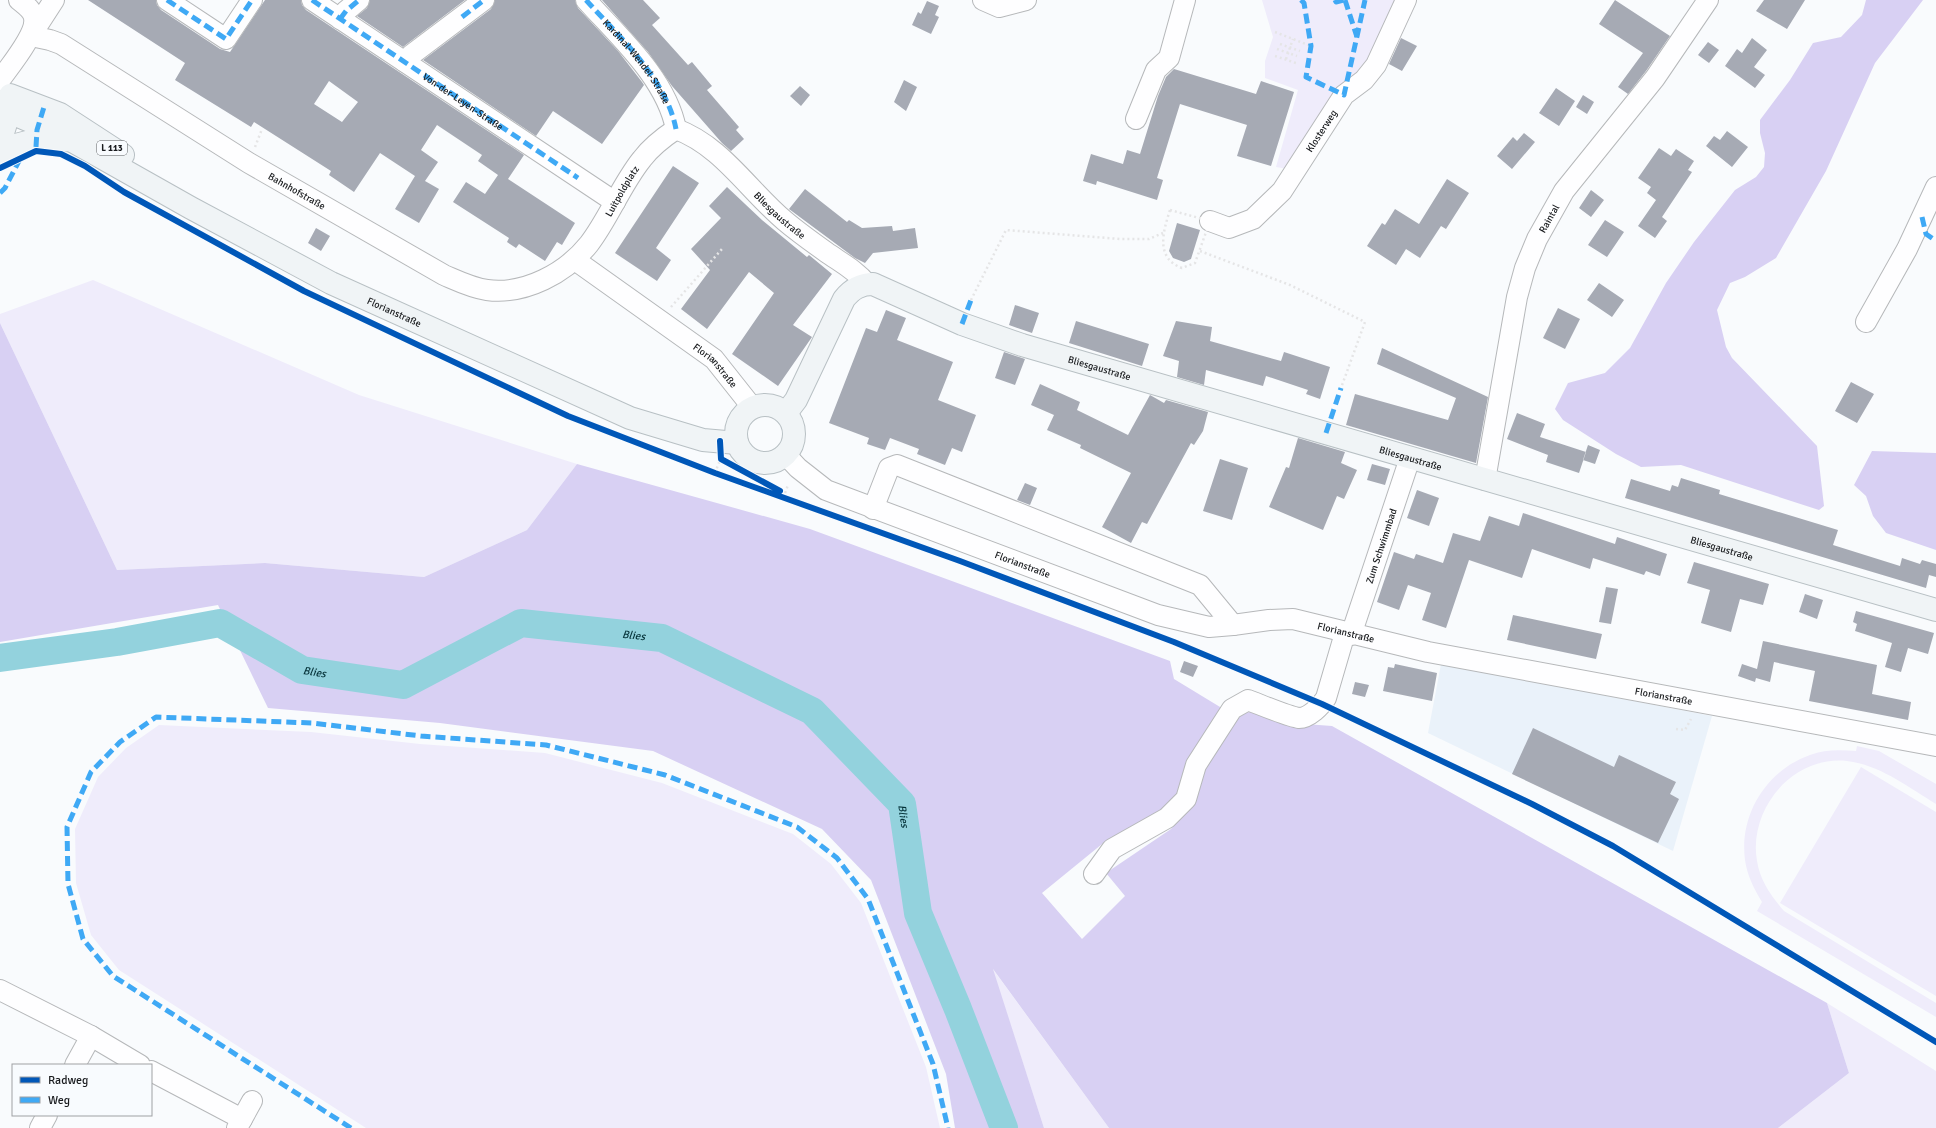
<svg xmlns="http://www.w3.org/2000/svg" width="1936" height="1128" font-family="Signika,sans-serif">
	<style>
		.built { fill: #eaf2fa }
		.green { fill: #efecfb }
		.forest { fill: #d8d0f3 }
		.lines { fill: none; stroke-linecap: round; stroke-linejoin: round }
		.river { stroke: #93d2dd; stroke-width: 28 }
		.building { fill: #a6aab4; fill-rule: evenodd }
		.minor-casing { stroke: #b6b8ba; stroke-width: 22 }
		.major-casing { stroke: #b8c0c4; stroke-width: 24 }
		.path { stroke: #e5e5e6; stroke-width: 2.5; stroke-dasharray: 2 3; stroke-linecap: butt }
		.minor { stroke: #fefeff; stroke-width: 20 }
		.major { stroke: #f0f4f6; stroke-width: 22 }
		.quiet { stroke: #3fa9f5; stroke-width: 5; stroke-dasharray: 10 5; stroke-linecap: butt }
		.cycleway-casing { stroke: #f8fbfe; stroke-width: 8 }
		.cycleway { stroke: #0057b8; stroke-width: 6 }
		.labels { text-anchor: middle; stroke-width: 4; stroke-linejoin: round; paint-order: stroke }
		.shield { fill: #f8fbfe; stroke: #5c5e61; stroke-width: 1 }
		.shield-label { font-size: 9px; font-weight: bold; fill: #191b1e }
		.street-label { font-size: 10px; fill: #191b1e; stroke: #f8fbfe }
		.water-label { font-size: 11px; font-style: italic; fill: #053239; stroke: #f8fbfe }
	</style>
	<rect width="100%" height="100%" fill="#f9fbfd"/>
	<path class="built" d="M1441,664L1712,716L1673,851L1428,733Z"/>
	<path class="green" d="M1262,0H1399L1381,44L1288,169L1276,167L1298,90L1265,78V61L1273,37Z
		M93,280L359,395L577,464L527,530L424,577L265,563L117,570L0,323V314Z
		M159,725L311,732L420,744L545,753L662,783L793,834L831,864L861,903L926,1067L940,1128H366L119,970L91,935L76,883L75,829L98,777L126,748Z
		M1857,746L1879,751L1936,784V804C1908,787 1880,765 1847,761C1792,755 1748,810 1757,861C1760,881 1772,897 1784,911L1936,1003V1017L1757,911L1762,902C1754,889 1747,875 1745,860C1739,814 1767,770 1810,755C1825,749 1841,750 1856,751Z
		M1861,767L1936,812V996L1780,903Z
		M992,968L1109,1128H1044Z
		M1827,1003L1936,1071V1128H1778L1849,1073Z"/>
	<path class="forest" d="M1866,0H1923L1875,63L1826,171L1776,258L1745,277L1730,283L1717,310L1726,347L1732,358L1817,446L1824,506L1819,510L1681,465L1641,467L1616,454L1563,420L1555,409L1568,383L1605,373L1630,348L1666,283L1694,242L1735,190L1756,177L1764,167L1765,153L1760,133V120L1790,80L1813,43L1841,37L1862,15Z
		M0,323L117,570L265,563L424,577L527,530L577,464L810,529L1170,661L1174,679L1225,710L1188,770L1175,799L1159,815L1107,840L1042,893L1082,939L1125,896L1106,873L1171,829L1190,805L1201,767L1235,717L1252,711L1305,724L1332,726L1827,1003L1849,1073L1778,1128H1109L993,969L1044,1128H955L946,1074L871,880L822,829L653,751L440,723L268,708L218,605L0,642Z
		M1872,451L1936,453V550L1886,533L1873,516L1866,496L1854,485Z"/>
	<g class="lines">
		<path class="river" id="s1" d="M0,658L117,642L220,623L302,670L403,685L521,623L662,638L812,711L902,804L918,913L958,1009L1004,1128"/>
	</g>
	<path class="building" d="M88,0H156L157,5L161,10L220,49L230,52L265,0H301L302,5L306,10L524,155L508,179L575,223L562,245L557,242L545,261L519,244L516,248L507,242L509,238L453,202L466,182L485,194L498,175L478,161L482,155L437,125L421,150L438,162L425,181L439,189L419,223L395,209L415,176L380,153L354,192L329,175L331,171L254,122L251,127L175,80L185,63ZM329,81L358,102L342,122L314,104Z
		M370,0H465L403,47L357,16L367,8Z
		M495,0H575L578,8L618,51L642,82L644,85L602,144L553,111L536,136L423,60L491,9Z
		M602,0H643L660,18L652,25L688,65L692,62L712,86L707,90L739,127L736,130L744,139L731,151L722,143L672,86L648,52Z
		M1615,0L1670,36L1646,71L1628,94L1618,87L1643,53L1599,24Z
		M1764,0H1805L1787,29L1756,11Z
		M927,1L939,6L935,15L939,17L931,34L912,25L918,12L921,14Z
		M1401,38L1417,46L1402,71L1389,64Z
		M1752,38L1767,50L1754,67L1765,75L1755,88L1725,66L1737,49L1742,53Z
		M1708,42L1719,50L1709,63L1698,55Z
		M1174,69L1256,94L1261,81L1294,92L1271,166L1237,156L1247,125L1180,104L1157,178L1163,180L1157,200L1097,181L1096,185L1083,181L1091,154L1123,164L1127,150L1140,154L1158,96L1166,77Z
		M904,80L917,87L906,111L894,102Z
		M800,86L810,95L801,106L790,96Z
		M1556,88L1575,101L1559,126L1539,113Z
		M1583,95L1594,102L1587,114L1576,107Z
		M1727,131L1748,147L1732,167L1706,146L1714,136L1720,140Z
		M1524,133L1535,142L1512,169L1497,156L1513,137L1517,141Z
		M1659,148L1671,156L1676,149L1694,161L1688,170L1692,172L1662,217L1667,221L1655,238L1638,226L1656,200L1647,193L1651,187L1638,178Z
		M673,166L699,183L656,248L671,260L657,281L615,253Z
		M1447,179L1469,193L1446,229L1441,226L1420,258L1406,249L1396,265L1367,246L1382,223L1385,225L1395,209L1419,224Z
		M727,187L762,220L807,257L809,255L832,274L793,325L812,337L778,386L732,354L774,293L749,272L707,329L681,309L710,270L691,249L721,218L709,206Z
		M805,189L847,222L849,220L862,228L892,226L893,231L915,228L918,248L873,253L865,263L855,258L789,209Z
		M1591,190L1604,200L1591,217L1579,208Z
		M1605,220L1624,232L1607,257L1588,245Z
		M1177,223L1200,230L1191,259L1184,262L1173,258L1169,251Z
		M316,228L330,236L321,251L308,243Z
		M1599,283L1624,300L1612,317L1587,300Z
		M1015,305L1039,313L1032,333L1009,325Z
		M1558,308L1580,319L1565,349L1543,338Z
		M886,310L906,318L897,340L953,362L938,400L976,415L962,452L952,448L945,465L917,454L919,449L890,438L885,450L867,444L869,438L829,423L866,328L877,332Z
		M1076,321L1149,344L1142,366L1069,343Z
		M1176,321L1212,327L1210,341L1281,361L1284,352L1330,367L1320,399L1306,394L1308,390L1266,376L1263,386L1206,370L1204,385L1177,377L1179,361L1163,356Z
		M1382,348L1488,397L1476,463L1346,425L1355,394L1448,420L1456,398L1377,364Z
		M1004,352L1025,359L1015,385L995,378Z
		M1851,382L1874,394L1857,423L1835,411Z
		M1040,384L1080,402L1077,410L1128,435L1150,395L1164,403L1166,400L1208,412L1203,431L1194,445L1191,443L1147,524L1142,522L1131,543L1102,527L1131,473L1080,448L1081,445L1047,430L1054,415L1031,405Z
		M1517,413L1545,424L1540,437L1586,452L1579,473L1546,462L1548,455L1507,439Z
		M1298,438L1345,452L1341,463L1357,470L1344,499L1337,496L1323,530L1269,507L1286,467L1289,468Z
		M1588,445L1600,450L1595,464L1583,460Z
		M1220,459L1248,468L1232,520L1203,511Z
		M1372,464L1390,469L1385,485L1367,480Z
		M1681,478L1720,490L1719,494L1838,530L1833,545L1900,566L1902,558L1920,564L1922,560L1936,564V577L1929,575L1926,588L1625,498L1631,479L1670,491L1672,485L1678,487Z
		M1025,483L1037,488L1030,505L1017,500Z
		M1417,490L1439,498L1429,526L1407,518Z
		M1523,513L1615,544L1617,537L1667,554L1660,576L1646,571L1644,575L1593,558L1590,569L1532,549L1522,578L1469,560L1446,628L1422,620L1431,593L1408,585L1399,610L1377,602L1394,552L1414,559L1416,554L1443,563L1453,533L1480,541L1489,516L1519,526Z
		M1694,562L1769,584L1763,605L1740,599L1731,632L1701,623L1710,590L1687,583Z
		M1606,587L1618,589L1611,624L1599,622Z
		M1805,594L1823,600L1817,619L1799,612Z
		M1856,611L1934,633L1928,654L1908,648L1901,672L1885,667L1892,643L1855,631L1857,624L1853,622Z
		M1513,615L1602,634L1596,659L1507,640Z
		M1763,641L1877,665L1872,694L1911,702L1908,720L1809,701L1815,671L1774,662L1770,682L1756,678L1755,682L1738,676L1742,664L1757,669Z
		M1184,661L1198,666L1193,677L1180,672Z
		M1395,664L1437,673L1432,701L1383,691L1388,667L1394,668Z
		M1355,682L1369,685L1365,697L1352,694Z
		M1533,728L1614,767L1619,755L1676,782L1670,794L1679,799L1658,843L1512,774Z"/>
	<g class="lines">
		<g class="minor-casing">
			<g id="minor">
				<path d="M167,0L226,39L252,0"/>
				<path d="M312,0L615,202"/>
				<path id="s2" d="M586,0C619,37 666,78 676,129"/>
				<path d="M983,0L999,7L1026,0"/>
				<path d="M340,19L346,11L359,0"/>
				<path d="M32,34L54,0"/>
				<path id="s3" d="M31,36L50,40L61,44L249,163L444,275C458,281 472,288 487,290C525,295 566,273 589,244C609,218 621,185 642,159C651,147 664,137 676,129"/>
				<path d="M405,62L411,55L484,0"/>
				<path d="M0,80C9,67 37,34 34,18C33,10 25,5 19,0"/>
				<path d="M1136,119L1156,70L1169,58L1185,0"/>
				<path id="s4" d="M676,129C722,146 748,190 785,221C798,232 812,242 826,252C840,262 856,270 867,284"/>
				<path id="s5" d="M1210,221L1229,228L1253,219L1282,191L1344,95L1364,80L1376,65L1406,0"/>
				<path id="s6" d="M575,260L714,359L752,407"/>
				<path d="M1866,322L1907,249L1936,187"/>
				<path id="s7" d="M785,454L798,468L826,490L1158,615L1209,627L1233,625L1269,620L1293,619L1428,652L1936,746"/>
				<path id="s8" d="M1485,480L1517,297L1525,268L1537,239L1564,191L1655,78L1708,0"/>
				<path d="M873,509L889,468L897,465L1200,585L1233,625"/>
				<path id="s9" d="M1351,635L1410,458"/>
				<path d="M1094,874L1112,849L1167,818L1186,799L1196,765L1232,709L1248,700C1259,704 1289,717 1299,718C1309,718 1321,706 1326,698L1345,633"/>
				<path d="M0,990L91,1036L140,1065"/>
				<path d="M75,1065L91,1036"/>
				<path d="M151,1071L242,1119"/>
				<path d="M40,1128L47,1115"/>
				<path d="M237,1128L252,1101"/>
			</g>
		</g>
		<g class="major-casing">
			<g id="major">
				<path d="M10,95L60,114L123,155"/>
				<path id="s10" d="M0,101L18,116L58,133L191,208L331,283L630,418L703,440L737,443"/>
				<path d="M2,136L7,120L2,104"/>
				<path d="M0,153L12,146L31,141L52,142L68,140"/>
				<circle cx="765" cy="434" r="29"/>
				<path id="s11" d="M786,413L796,400L844,299C852,289 860,284 873,284L962,324L1022,345L1936,610"/>
			</g>
		</g>
		<path class="path" d="M1275,32L1311,46
			M1280,44L1300,51
			M1277,49L1297,56
			M1275,56L1296,63
			M1286,59L1293,39
			M255,147L262,129
			M1170,210L1210,221L1195,263L1182,268C1155,258 1163,232 1170,210Z
			M1200,251L1290,285L1365,322L1341,388
			M971,300L1006,230L1120,239H1149L1163,233
			M671,307L722,249
			M715,473L720,460
			M785,493L788,485
			M1676,729L1685,730L1691,719"/>
		<use href="#minor" class="minor"/>
		<use href="#major" class="major"/>
		<g class="quiet">
			<path d="M167,0L226,39L252,0"/>
			<path id="s12" d="M312,0L578,178"/>
			<path d="M586,0C619,37 666,78 676,129"/>
			<path d="M1301,0L1304,3L1311,46L1306,77L1344,95L1365,0"/>
			<path d="M1335,0L1336,2L1344,0"/>
			<path d="M1345,0L1357,37"/>
			<path d="M462,17L484,0"/>
			<path d="M340,19L346,11L359,0"/>
			<path d="M36,147L37,130L44,107"/>
			<path d="M0,193L5,188L20,159"/>
			<path d="M1922,217L1926,234L1936,241"/>
			<path d="M962,324L971,300"/>
			<path d="M1326,433L1341,388"/>
			<path d="M351,1128L113,976L83,939L68,884L67,827L91,772L120,742L156,717L312,723L421,736L546,745L665,775L797,827L837,858L868,899L933,1064L948,1128"/>
		</g>
		<g class="cycleway-casing">
			<path id="cycleway" d="M0,168L36,151L61,154L85,166L124,192L304,291L568,416L715,473L960,561L1174,642L1322,704L1532,804L1613,846L1936,1042
				M720,441L721,459L780,491"/>
		</g>
		<use href="#cycleway" class="cycleway"/>
	</g>
	<g class="labels">
		<rect class="shield" x="97" y="141" width="30" height="14" rx="3"/>
		<g class="shield-label">
			<text x="112" y="151">L 113</text>
		</g>
		<g class="street-label">
			<text dy="4" stroke="none"><textPath href="#s2" startOffset="80">Kardinal-Wendel-Straße</textPath></text>
			<text dy="4" stroke="none"><textPath href="#s12" startOffset="182">Von-der-Leyen-Straße</textPath></text>
			<text dy="4" stroke="none"><textPath href="#s5" startOffset="158">Klosterweg</textPath></text>
			<text dy="4" stroke="none"><textPath href="#s3" startOffset="309">Bahnhofstraße</textPath></text>
			<text dy="4" stroke="none"><textPath href="#s3" startOffset="703">Luitpoldplatz</textPath></text>
			<text dy="4" stroke="none"><textPath href="#s4" startOffset="136">Bliesgaustraße</textPath></text>
			<text dy="4" stroke="none"><textPath href="#s8" startOffset="271">Raintal</textPath></text>
			<text dy="4" stroke="none"><textPath href="#s10" startOffset="448">Florianstraße</textPath></text>
			<text dy="4" stroke="none"><textPath href="#s6" startOffset="176">Florianstraße</textPath></text>
			<text dy="4" stroke="none"><textPath href="#s11" startOffset="404">Bliesgaustraße</textPath></text>
			<text dy="4" stroke="none"><textPath href="#s11" startOffset="728">Bliesgaustraße</textPath></text>
			<text dy="4" stroke="none"><textPath href="#s9" startOffset="94">Zum Schwimmbad</textPath></text>
			<text dy="4" stroke="none"><textPath href="#s11" startOffset="1052">Bliesgaustraße</textPath></text>
			<text dy="4" stroke="none"><textPath href="#s7" startOffset="265">Florianstraße</textPath></text>
			<text dy="4" stroke="none"><textPath href="#s7" startOffset="601">Florianstraße</textPath></text>
			<text dy="4" stroke="none"><textPath href="#s7" startOffset="925">Florianstraße</textPath></text>
		</g>
		<g class="water-label">
			<text dy="4" stroke="none"><textPath href="#s1" startOffset="666">Blies</textPath></text>
			<text dy="4" stroke="none"><textPath href="#s1" startOffset="330">Blies</textPath></text>
			<text dy="4" stroke="none"><textPath href="#s1" startOffset="1003">Blies</textPath></text>
		</g>
	</g>
	<rect x="12" y="1064" width="140" height="52" fill="#f8fbfe" stroke="#9fa1a4"/>
	<rect x="20" y="1077" width="20" height="6" fill="#0057b8" stroke="#9fa1a4"/>
	<text x="48" y="1084" font-size="12" fill="#191b1e">Radweg</text>
	<rect x="20" y="1097" width="20" height="6" fill="#3fa9f5" stroke="#9fa1a4"/>
	<text x="48" y="1104" font-size="12" fill="#191b1e">Weg</text>
</svg>
